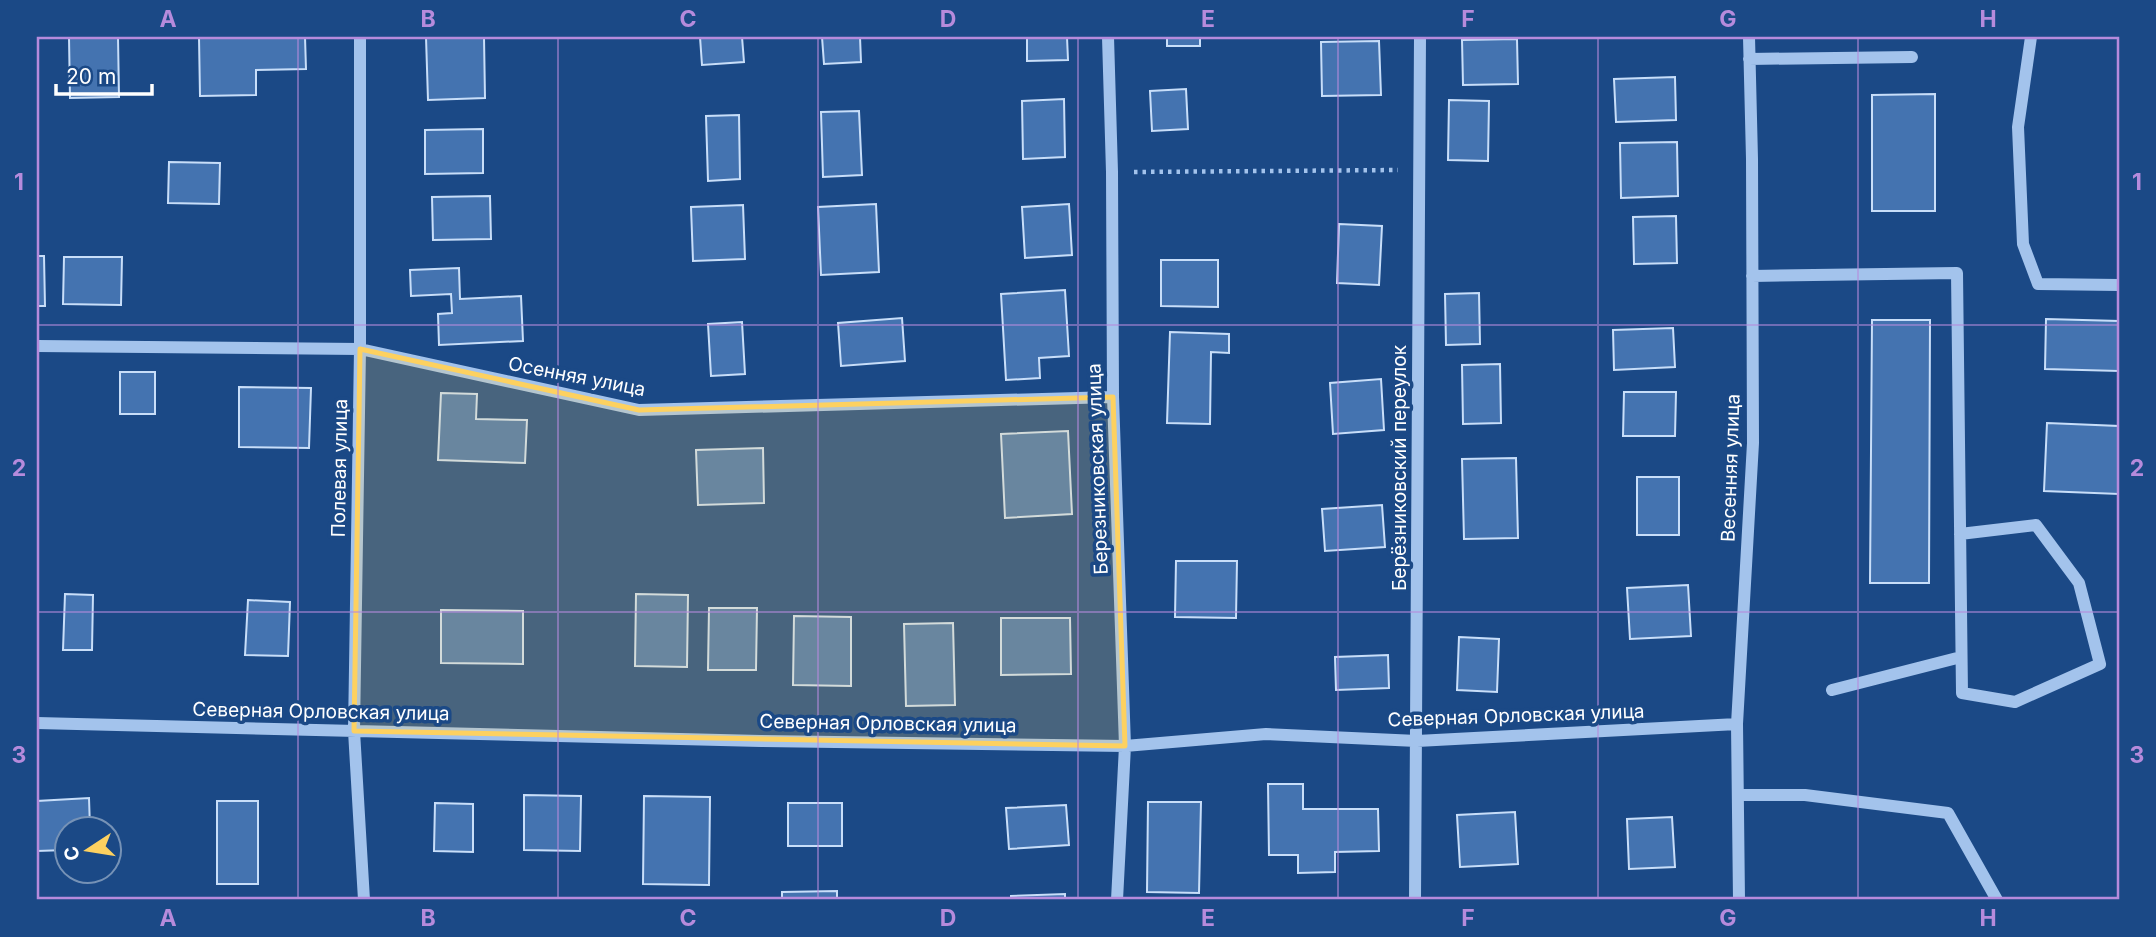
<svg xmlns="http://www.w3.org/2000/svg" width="2156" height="937" font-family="Inter,sans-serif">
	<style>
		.building { fill: #4473b0; stroke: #c8def9; stroke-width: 2 }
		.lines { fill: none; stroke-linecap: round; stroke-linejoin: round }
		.path { stroke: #a3c3ec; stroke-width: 4.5; stroke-dasharray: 3.5 5; stroke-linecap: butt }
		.minor { stroke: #a3c3ec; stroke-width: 12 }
		.marked { fill: #fdd160; fill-opacity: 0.2; stroke: #fdd160; stroke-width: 5; stroke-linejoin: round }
		.grid { fill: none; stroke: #b68bdc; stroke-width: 2; stroke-opacity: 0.55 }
		.labels { text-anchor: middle; stroke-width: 7; stroke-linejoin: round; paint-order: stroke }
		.street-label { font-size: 19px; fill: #fff; stroke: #1b4986 }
		.neatline { fill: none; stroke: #b68bdc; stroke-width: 2.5 }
		.grid-label { font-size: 23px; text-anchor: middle; font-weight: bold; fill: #b68bdc }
	</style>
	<rect width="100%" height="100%" fill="#1b4986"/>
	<path class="building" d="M69,37H118L119,97L70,98Z
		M199,37H305L306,69L256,70V95L200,96Z
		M426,37H484L485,98L428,100Z
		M700,37H742L744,62L702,65Z
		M822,37H860L861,62L824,64Z
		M1027,37H1067L1068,60L1027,61Z
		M1167,37H1200V46H1167Z
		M1517,39L1518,84L1463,85L1462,40Z
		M1379,41L1381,95L1322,96L1321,42Z
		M1675,77L1676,120L1616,122L1614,79Z
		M1186,89L1188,129L1152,131L1150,91Z
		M1935,94V211H1872V95Z
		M1064,99L1065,157L1023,159L1022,101Z
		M1449,100L1489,101L1488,161L1448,160Z
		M859,111L862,175L823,177L821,112Z
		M739,115L740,179L708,181L706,116Z
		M483,129V173L425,174V130Z
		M1677,142L1678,196L1621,198L1620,143Z
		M169,162L220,163L219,204L168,203Z
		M490,196L491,239L433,240L432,197Z
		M876,204L879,272L821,275L818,207Z
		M1069,204L1072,255L1025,258L1022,207Z
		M743,205L745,259L693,261L691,207Z
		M1676,216L1677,263L1634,264L1633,217Z
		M1339,224L1382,226L1379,285L1337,283Z
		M37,256H44L45,306H37Z
		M64,257H122L121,305L63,304Z
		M1161,260H1218V307L1161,306Z
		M459,268L460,299L521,296L523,341L439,345L438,314L452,313L451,294L411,296L410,270Z
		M1065,290L1069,356L1039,358L1040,378L1006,380L1001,294Z
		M1479,293L1480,344L1446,345L1445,294Z
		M902,318L905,361L841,366L838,323Z
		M2046,319L2119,321V371L2045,369Z
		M1872,320H1930L1929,583H1870Z
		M742,322L745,374L711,376L708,324Z
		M1673,328L1675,367L1614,370L1613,330Z
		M1170,332L1229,334V353L1211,352L1210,424L1167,423Z
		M1500,364L1501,423L1463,424L1462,365Z
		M120,372H155V414H120Z
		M1381,379L1384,430L1333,434L1330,383Z
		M239,387L311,388L309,448L239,447Z
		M1624,392H1676L1675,436H1623Z
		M441,393L477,394L476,419L527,420L525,463L438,460Z
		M2047,423L2119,426V494L2044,491Z
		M1068,431L1072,514L1005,518L1001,434Z
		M763,448L764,503L698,505L696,450Z
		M1516,458L1518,538L1464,539L1462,459Z
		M1637,477H1679V535H1637Z
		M1382,505L1385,547L1325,551L1322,509Z
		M1176,561H1237L1236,618L1175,617Z
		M1688,585L1691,636L1630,639L1627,588Z
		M65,594L93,595L92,650H63Z
		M636,594L688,595L687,667L635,666Z
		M248,600L290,602L288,656L245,655Z
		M709,608H757L756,670H708Z
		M441,610L523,611V664L441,663Z
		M794,616L851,617V686L793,685Z
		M1001,618H1070L1071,674L1001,675Z
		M953,623L955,705L906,706L904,624Z
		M1459,637L1499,639L1497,692L1457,690Z
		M1388,655L1389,688L1336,690L1335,657Z
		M1268,784H1303V809H1378L1379,851L1335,852V872L1298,873V855H1269Z
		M524,795L581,796L580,851L524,850Z
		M644,796L710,797L709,885L643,884Z
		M89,798L90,828H66V850L37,851V801Z
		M217,801H258V884H217Z
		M1148,802H1201L1199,893L1147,892Z
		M435,803L473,804V852L434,851Z
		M788,803H842V846H788Z
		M1066,805L1069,845L1009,849L1006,808Z
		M1515,812L1518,864L1460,867L1457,815Z
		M1672,817L1675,867L1629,869L1627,819Z
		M837,891V900H782V892Z
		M1065,894V900H1011V896Z"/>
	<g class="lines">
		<path class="path" d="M1134,172L1398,170"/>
		<path class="minor" d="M360,37V349L354,731L364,900
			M1108,37L1112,172L1113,397L1125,746L1117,900
			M2031,37L2018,127L2023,244L2038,284L2119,285
			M1749,59L1912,57
			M1752,276L1957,273L1962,693L2015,702L2100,664L2079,583L2036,525L1960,534
			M37,346L360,349L639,410L1113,397
			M1832,690L1961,657
			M37,723L761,741L1125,746L1266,734L1417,741L1737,724
			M1738,795H1805L1948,813L1997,900
			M1415,900L1420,37
			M1739,900L1737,724L1753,443L1752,159L1749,37"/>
	</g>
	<path class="marked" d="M360,349L639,410L1113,397L1125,746L354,731Z"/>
	<path class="grid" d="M298,37V900M558,37V900M818,37V900M1078,37V900M1338,37V900M1598,37V900M1858,37V900M37,325H2119M37,612H2119"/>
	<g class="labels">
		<g class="street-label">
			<text transform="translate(577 376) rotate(11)" y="7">Осенняя улица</text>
			<text transform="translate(339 468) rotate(-89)" y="7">Полевая улица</text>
			<text transform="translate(1399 468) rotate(-90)" y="7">Берёзниковский переулок</text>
			<text transform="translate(1730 468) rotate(-88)" y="7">Весенняя улица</text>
			<text transform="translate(1097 469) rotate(-92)" y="7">Березниковская улица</text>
			<text transform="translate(321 711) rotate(1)" y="7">Северная Орловская улица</text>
			<text transform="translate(1516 715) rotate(-2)" y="7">Северная Орловская улица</text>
			<text transform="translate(888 723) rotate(1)" y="7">Северная Орловская улица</text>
		</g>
	</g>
	<rect width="2156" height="937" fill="none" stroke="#1b4986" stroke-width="77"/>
	<g transform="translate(88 850) rotate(258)"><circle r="33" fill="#1b4986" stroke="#7692b6" stroke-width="2"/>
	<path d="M0-5L12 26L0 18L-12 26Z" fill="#fdd160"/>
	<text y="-10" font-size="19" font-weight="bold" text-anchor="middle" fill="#ffffff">С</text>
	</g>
	<path d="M56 84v10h96v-10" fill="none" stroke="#ffffff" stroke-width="3.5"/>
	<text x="66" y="84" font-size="21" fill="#ffffff" stroke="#1b4986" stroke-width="5" paint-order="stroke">20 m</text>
	<rect x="38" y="38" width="2080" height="860" class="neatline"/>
	<g class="grid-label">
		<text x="168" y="27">A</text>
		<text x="428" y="27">B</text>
		<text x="688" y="27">C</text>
		<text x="948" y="27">D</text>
		<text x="1208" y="27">E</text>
		<text x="1468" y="27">F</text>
		<text x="1728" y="27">G</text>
		<text x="1988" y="27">H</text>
		<text x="19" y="190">1</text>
		<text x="2137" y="190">1</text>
		<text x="19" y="476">2</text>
		<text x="2137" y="476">2</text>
		<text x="19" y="763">3</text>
		<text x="2137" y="763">3</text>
		<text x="168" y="926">A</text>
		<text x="428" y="926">B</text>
		<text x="688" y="926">C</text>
		<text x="948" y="926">D</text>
		<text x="1208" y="926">E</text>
		<text x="1468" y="926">F</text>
		<text x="1728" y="926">G</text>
		<text x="1988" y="926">H</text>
	</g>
</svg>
